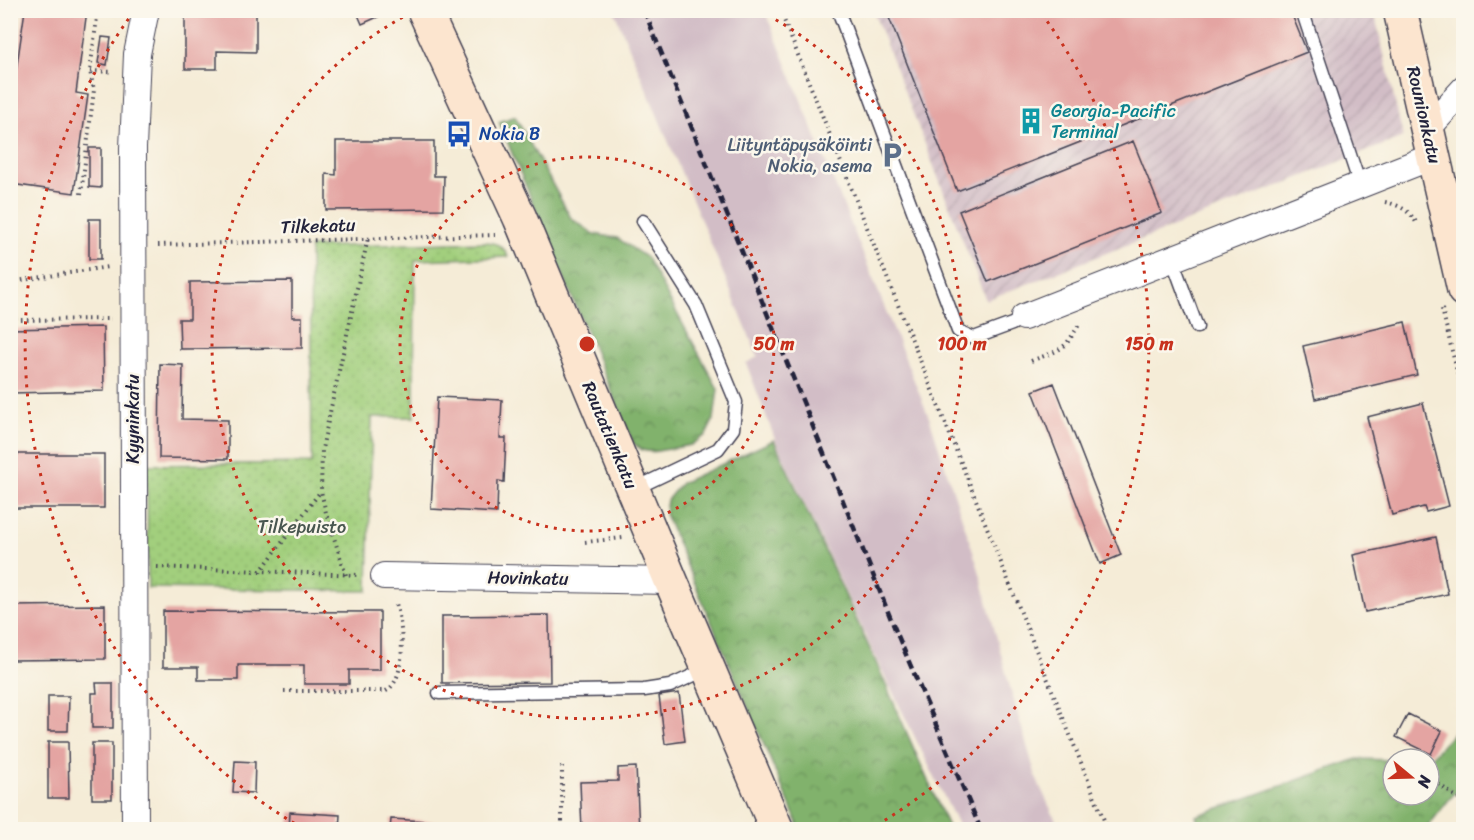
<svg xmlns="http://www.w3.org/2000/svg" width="1474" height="840" font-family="Sriracha,sans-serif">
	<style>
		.industrial { fill: url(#industrial-furrows) }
		.railway { fill: #d2bdc6 }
		.grass { fill: url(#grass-dots); stroke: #62785c; stroke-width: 1.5 }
		.forest { fill: url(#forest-crowns); stroke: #526a54; stroke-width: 1.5 }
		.building { fill: #e4a4a2 }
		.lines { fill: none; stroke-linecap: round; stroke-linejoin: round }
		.lane-casing { stroke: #424052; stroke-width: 15 }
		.street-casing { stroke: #424052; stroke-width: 28 }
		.secondary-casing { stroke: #424052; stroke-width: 36 }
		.path { stroke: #424052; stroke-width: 4; stroke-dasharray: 1.5 4.5; stroke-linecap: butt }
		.lane { stroke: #fff; stroke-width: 12 }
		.street { stroke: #fff; stroke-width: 26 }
		.secondary { stroke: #fce5cf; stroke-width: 33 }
		.rail { stroke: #22223b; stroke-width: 4.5; stroke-dasharray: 9 4.5; stroke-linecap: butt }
		.ring { fill: none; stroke: #c8321e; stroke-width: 3; stroke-dasharray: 3 6 }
		.labels { text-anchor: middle; stroke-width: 5; stroke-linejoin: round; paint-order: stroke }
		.culture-label { font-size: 18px; fill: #0d838f; stroke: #fbf7ec; text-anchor: start }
		.street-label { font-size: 18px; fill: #22223b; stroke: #fbf7ec }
		.transit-label { font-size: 18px; fill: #164399; stroke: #fbf7ec; text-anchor: start }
		.service-label { font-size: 18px; fill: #4e5e75; stroke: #fbf7ec; text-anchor: end }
		.park-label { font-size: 18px; fill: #48564f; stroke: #fbf7ec }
		.centre { fill: #c8321e; stroke: #fbf7ec; stroke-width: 3 }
		.ring-label { font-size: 18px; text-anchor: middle; font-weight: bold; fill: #c8321e; stroke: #fbf7ec; stroke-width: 5; stroke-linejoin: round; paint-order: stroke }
	</style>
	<defs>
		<pattern id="industrial-furrows" width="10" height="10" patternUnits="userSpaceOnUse" patternTransform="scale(1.5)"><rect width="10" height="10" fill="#d2bdc6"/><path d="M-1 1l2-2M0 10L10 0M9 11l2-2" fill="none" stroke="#b4a2ab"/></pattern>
		<pattern id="grass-dots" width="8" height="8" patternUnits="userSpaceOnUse" patternTransform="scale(1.5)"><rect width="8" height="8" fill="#a2cf7d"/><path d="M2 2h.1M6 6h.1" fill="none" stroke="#8bb16d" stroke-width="1.8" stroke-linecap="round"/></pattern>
		<pattern id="forest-crowns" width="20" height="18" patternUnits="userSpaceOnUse" patternTransform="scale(1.5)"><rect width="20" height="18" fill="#81b26c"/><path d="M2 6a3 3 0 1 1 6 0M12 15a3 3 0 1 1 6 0" fill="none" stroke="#69905a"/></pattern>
	</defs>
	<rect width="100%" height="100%" fill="#fbf7ec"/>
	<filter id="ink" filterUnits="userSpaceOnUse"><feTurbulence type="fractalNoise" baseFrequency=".0167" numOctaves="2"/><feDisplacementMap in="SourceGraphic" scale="12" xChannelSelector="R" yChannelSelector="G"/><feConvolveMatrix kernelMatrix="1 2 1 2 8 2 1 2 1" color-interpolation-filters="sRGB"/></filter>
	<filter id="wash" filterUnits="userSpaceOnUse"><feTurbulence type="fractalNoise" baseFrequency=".008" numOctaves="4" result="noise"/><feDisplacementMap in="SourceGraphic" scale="24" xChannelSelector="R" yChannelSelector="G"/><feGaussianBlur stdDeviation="1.35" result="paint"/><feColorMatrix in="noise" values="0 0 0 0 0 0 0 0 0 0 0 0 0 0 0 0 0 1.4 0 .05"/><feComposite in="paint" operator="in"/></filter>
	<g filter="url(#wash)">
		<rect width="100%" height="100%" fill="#f5ecd7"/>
		<path class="industrial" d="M873,11H1374L1403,137L986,300Z"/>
		<path class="railway" d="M614,11H765L930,420L979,570L1007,677L1037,780L1060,829H960L876,658L775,439L746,363L758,357Z"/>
		<path class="grass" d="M486,242C497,243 504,246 508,257L415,260L414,417H372L368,591L148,588L147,465L312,463L310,247Z"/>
		<path class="forest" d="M515,116L571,218L594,234L617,238L647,258L718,389L714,419L706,435L691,445L652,452L642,450L633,443L499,122Z
			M774,440L875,660L949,829H800L665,514L667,500L681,483Z
			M1463,723V784L1447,802L1426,829H1201L1196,816L1357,759L1393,760V795H1429V759Z"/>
		<g id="blocks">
			<path class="building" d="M25,10H87L76,93L88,95L74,193L11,184L14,164H10V113Z
				M185,10H256V52L217,51V69H185Z
				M356,10H380L382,15L362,24Z
				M886,10H1290L1307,52L957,191Z
				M102,37L111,38L107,65L98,63Z
				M336,141H434V176H444L443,209L326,210V174L336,175Z
				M1133,141L1162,213L988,282L959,211Z
				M89,148H101V188L89,187Z
				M89,219H101V259H89Z
				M292,281V317H302V348L180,349L179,319H190V282Z
				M1405,322L1417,375L1315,399L1303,346Z
				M103,327L104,391L10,393V329Z
				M160,364L183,365L182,419L228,420V459L159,458Z
				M1054,383L1121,555L1100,564L1033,391Z
				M437,397L502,400L500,438H506L504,482L498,481L497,513L431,509Z
				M1423,403L1449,506L1426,512L1424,507L1392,515L1367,417Z
				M10,454H104V508H10Z
				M1436,537L1448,594L1365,612L1353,555Z
				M105,605V659L10,660V606Z
				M163,611L380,612V670H349V684H304V665H238V680H198V667H163Z
				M549,615L550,682L442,683V616Z
				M96,683H113V728H92V693H97Z
				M679,693L685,741L665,744L659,696Z
				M48,696H69L68,731H48Z
				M1408,714L1442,731L1431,754L1396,737Z
				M48,742H68L69,798H48Z
				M92,743H112V799H92Z
				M235,761L255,762L254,793L233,792Z
				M636,767L639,830H582L580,782L618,781V768Z
				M290,812L340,815L339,830H289Z
				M391,819L443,822L442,830H390Z"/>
		</g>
	</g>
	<g filter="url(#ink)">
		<use href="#blocks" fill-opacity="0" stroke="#424052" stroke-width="1.5"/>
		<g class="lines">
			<g class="lane-casing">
				<path id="lane" d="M838,10L958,331L974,338L1012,324L1024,317
					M1302,10L1360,185
					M1172,259L1197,327
					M634,489L718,449L733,429L736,402L696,305L643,221
					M439,693L644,690L670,686L707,669"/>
			</g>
			<g class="street-casing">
				<path id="street" d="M1428,128L1464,89
					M1024,317L1434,156
					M384,576L671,581
					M135,830L133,148L137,54L146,10"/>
			</g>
			<g class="secondary-casing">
				<path id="secondary" d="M424,10L520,218L671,581L777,830
					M1400,10L1464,290"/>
			</g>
			<path class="path" d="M780,10L1108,830
				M10,54L17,10
				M90,71L113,72
				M81,194L94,90L90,71L98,10
				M1385,202C1400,205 1410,211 1417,224
				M158,245L495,235
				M10,282L108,267
				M1442,309L1464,401
				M10,316L17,320L111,319
				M1031,361C1062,349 1063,352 1080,323
				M585,542L623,538
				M157,567L359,575
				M260,572L320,492
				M346,575L326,513L321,491L322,449L368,238
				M284,691H386C408,679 403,621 395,601
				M562,766V830
				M1429,777L1464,803
				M1457,830L1464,818"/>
			<use href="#lane" class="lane"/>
			<use href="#street" class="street"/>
			<use href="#secondary" class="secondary"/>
			<path class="rail" d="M644,10L895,629L981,830"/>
		</g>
	</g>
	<g class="ring">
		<circle cx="587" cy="344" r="187"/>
		<path d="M760 11A375 375 0 1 1 414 11"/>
		<path d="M302 828A562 562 0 0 1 132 14M1042 14A562 562 0 0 1 872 828"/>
	</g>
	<defs>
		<g id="building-bare" transform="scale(2.07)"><path d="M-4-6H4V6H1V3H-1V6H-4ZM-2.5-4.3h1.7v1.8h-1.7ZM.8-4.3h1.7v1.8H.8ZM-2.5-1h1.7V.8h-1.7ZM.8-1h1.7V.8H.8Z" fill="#0f9aa8" stroke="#fbf7ec" stroke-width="2.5" paint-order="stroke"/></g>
		<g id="bus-bare" transform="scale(2.07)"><path d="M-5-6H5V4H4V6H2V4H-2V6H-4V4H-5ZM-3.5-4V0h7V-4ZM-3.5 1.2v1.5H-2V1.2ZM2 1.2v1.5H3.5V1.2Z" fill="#1a4fb4" stroke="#fbf7ec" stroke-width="2.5" paint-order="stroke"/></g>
		<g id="parking-bare" transform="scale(2.07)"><path d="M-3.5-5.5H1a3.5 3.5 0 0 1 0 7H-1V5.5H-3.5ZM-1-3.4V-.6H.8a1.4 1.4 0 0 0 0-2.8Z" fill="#5c6f8a" stroke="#fbf7ec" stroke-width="2.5" paint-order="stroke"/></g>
	</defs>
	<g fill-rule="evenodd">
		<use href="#building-bare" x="1031" y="121"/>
		<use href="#bus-bare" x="459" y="134"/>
		<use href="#parking-bare" x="892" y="155"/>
	</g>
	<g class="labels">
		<g class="culture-label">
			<text x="1051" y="117">Georgia-Pacific<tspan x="1051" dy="21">Terminal</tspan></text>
		</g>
		<g class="street-label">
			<text transform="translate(1424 115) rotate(77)" y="6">Rounionkatu</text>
			<text transform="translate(318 226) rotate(-2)" y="6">Tilkekatu</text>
			<text transform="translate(133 419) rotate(-90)" y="6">Kyyninkatu</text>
			<text transform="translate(610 435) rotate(67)" y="6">Rautatienkatu</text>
			<text transform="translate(528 578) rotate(1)" y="6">Hovinkatu</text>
		</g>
		<g class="transit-label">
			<text x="479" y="140">Nokia B</text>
		</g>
		<g class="service-label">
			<text x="872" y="151">Liityntäpysäköinti<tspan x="872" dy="21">Nokia, asema</tspan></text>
		</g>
		<g class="park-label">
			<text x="302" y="533">Tilkepuisto</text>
		</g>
	</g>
	<circle cx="587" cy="344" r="9" class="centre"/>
	<g class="ring-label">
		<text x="774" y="350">50 m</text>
		<text x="962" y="350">100 m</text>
		<text x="1149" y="350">150 m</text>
	</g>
	<rect width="1474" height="840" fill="none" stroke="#fbf7ec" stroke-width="36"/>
	<g transform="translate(1411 777) rotate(109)"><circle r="28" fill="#fbf7ec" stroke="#a4a2a5" stroke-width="1.5"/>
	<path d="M0-4.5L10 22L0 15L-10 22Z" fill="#c8321e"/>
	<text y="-9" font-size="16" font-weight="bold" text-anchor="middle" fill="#22223b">N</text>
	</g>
</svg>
